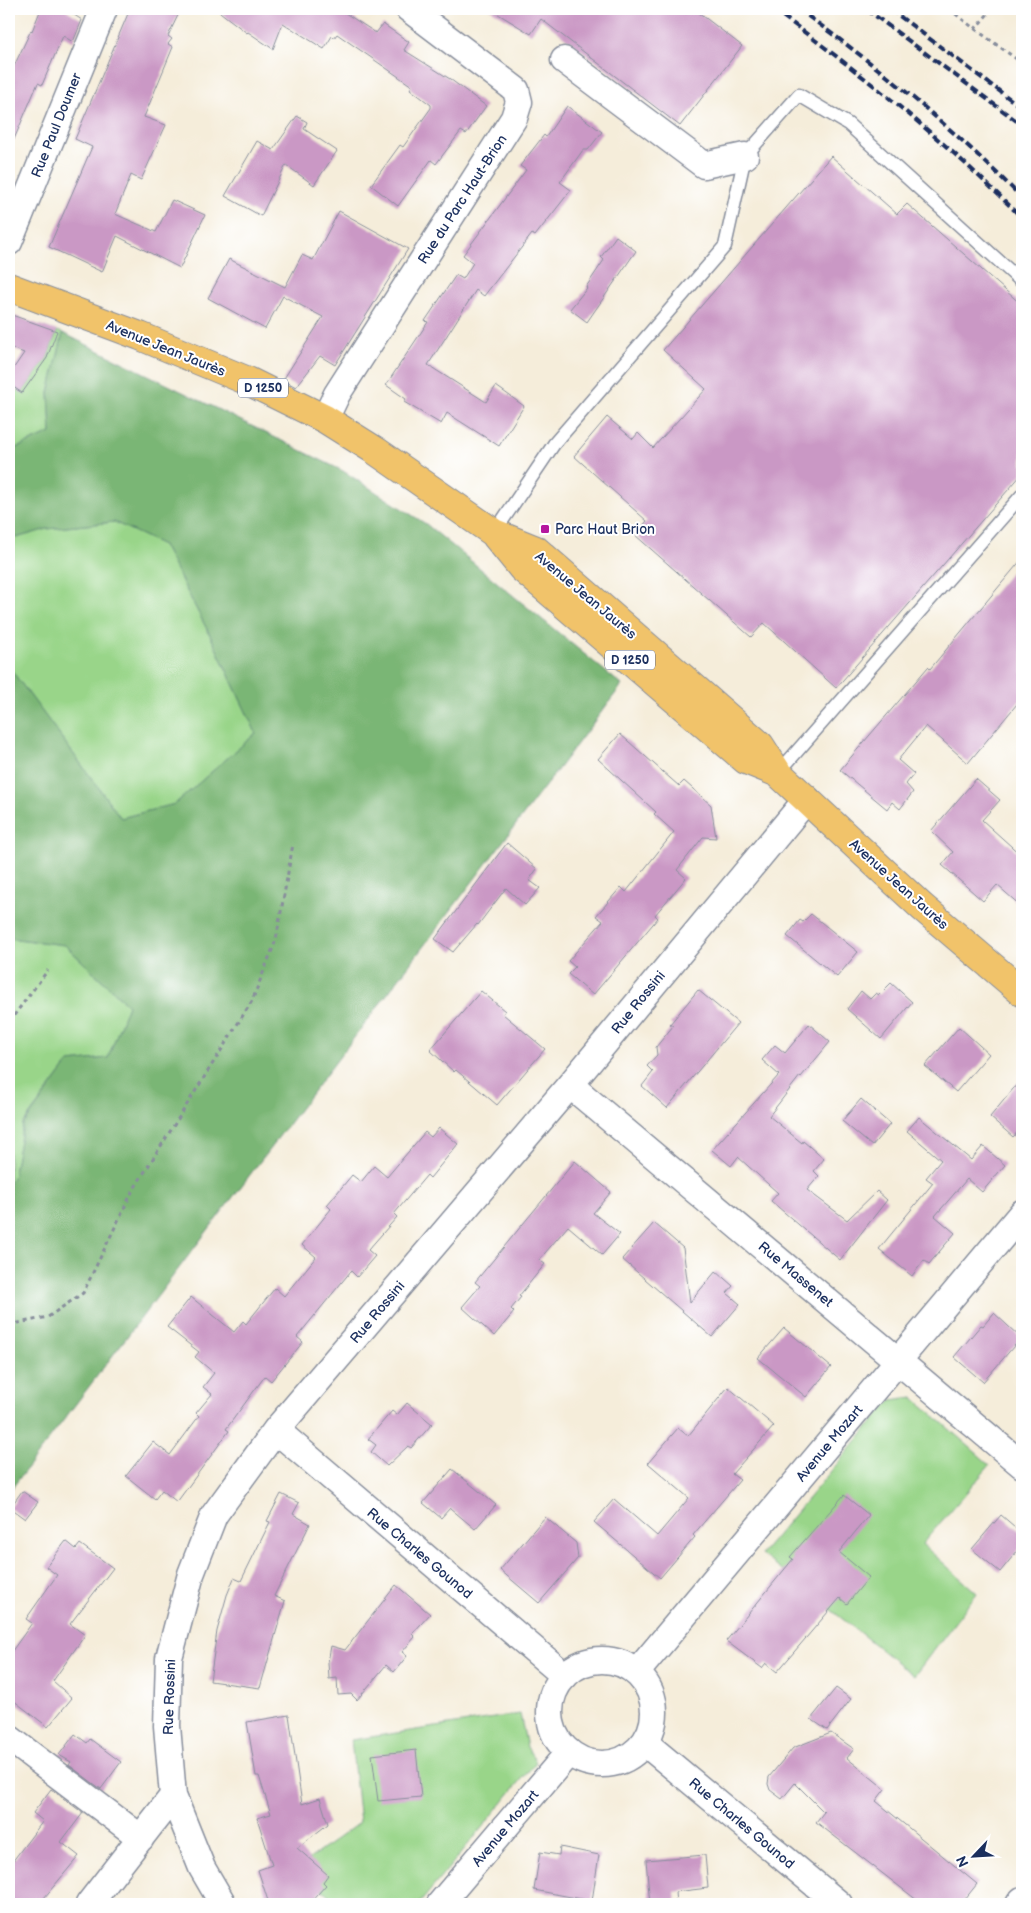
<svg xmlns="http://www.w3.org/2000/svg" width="1031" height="1913" font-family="'Balsamiq Sans',sans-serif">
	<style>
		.green { fill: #99d589; stroke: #5a8274 }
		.forest { fill: #7ab675; stroke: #4a726a }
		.building { fill: #ca98c5 }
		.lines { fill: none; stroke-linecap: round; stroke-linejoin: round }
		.lane-casing { stroke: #888e9c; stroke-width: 15 }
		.street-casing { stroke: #888e9c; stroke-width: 29 }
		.primary-casing { stroke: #888e9c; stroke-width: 30 }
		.path { stroke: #888e9c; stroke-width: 3; stroke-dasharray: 4 4; stroke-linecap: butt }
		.lane { stroke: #fff; stroke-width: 12 }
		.street { stroke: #fff; stroke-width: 26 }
		.primary { stroke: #f1c36a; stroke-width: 28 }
		.rail { stroke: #1b2f5e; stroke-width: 4; stroke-dasharray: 8 4; stroke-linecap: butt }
		.poi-dot { fill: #b5179e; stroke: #fff; stroke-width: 2 }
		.labels { text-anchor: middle; stroke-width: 4; stroke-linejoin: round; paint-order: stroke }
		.shield { fill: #fff; stroke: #5f6d8e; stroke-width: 1 }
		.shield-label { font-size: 12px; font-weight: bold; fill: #1b2f5e }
		.street-label { font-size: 14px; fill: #1b2f5e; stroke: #fff }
		.poi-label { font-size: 14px; fill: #1b2f5e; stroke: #fff; text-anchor: start }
	</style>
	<rect width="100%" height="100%" fill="#fff"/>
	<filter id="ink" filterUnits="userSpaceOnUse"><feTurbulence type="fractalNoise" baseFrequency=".02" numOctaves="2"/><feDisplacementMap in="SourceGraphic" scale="10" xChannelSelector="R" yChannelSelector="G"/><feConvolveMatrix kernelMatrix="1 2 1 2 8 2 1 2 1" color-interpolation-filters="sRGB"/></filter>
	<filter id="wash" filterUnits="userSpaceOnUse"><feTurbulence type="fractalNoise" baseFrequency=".0096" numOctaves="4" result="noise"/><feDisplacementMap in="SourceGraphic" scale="20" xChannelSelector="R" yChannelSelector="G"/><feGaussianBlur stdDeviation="1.12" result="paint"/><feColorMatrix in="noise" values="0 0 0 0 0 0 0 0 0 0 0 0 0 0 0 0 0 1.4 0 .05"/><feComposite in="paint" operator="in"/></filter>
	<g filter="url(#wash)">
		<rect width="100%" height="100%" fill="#f5edda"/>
		<path class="green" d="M57,331L63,333L49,393L51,433L9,451V384L22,393L47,358Z
			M114,522L163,545L211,637L256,733L175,804L121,818L9,667V530L16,538L47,529Z
			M9,938L65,945L128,1005L108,1058L69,1062L23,1124L13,1178L9,1182Z
			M913,1397L990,1465L922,1544L977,1593L914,1676L761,1554L891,1400Z
			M520,1714L527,1747L536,1762L419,1904H339L297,1868L360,1822L351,1740Z"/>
		<path class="forest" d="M63,333L343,471L426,524L622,685L9,1492V1182L13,1178L23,1125L69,1062L108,1058L128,1005L65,945L9,938V667L121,818L175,804L256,733L211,637L163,545L114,522L47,529L16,538L9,530V451L51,433L49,393Z"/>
		<g id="blocks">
			<path class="building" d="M41,9H65L82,20L73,42L63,36L42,85L38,83L9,151V77L31,30L32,31Z
				M130,9H181L168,36L172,39L168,44L173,47L144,117L166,125L141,180L131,175L115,214L156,232L172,200L205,215L180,268L117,236L102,272L49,247L92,147L75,139Z
				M216,9H339L376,33L383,24L409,42L404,50L450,79L486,106L466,134L461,131L436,164L431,160L398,206L371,185L400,145L403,147L431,108V105L410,89L412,86L337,34L334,38L332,36L324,49L283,23L273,49L248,32L247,33Z
				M490,9H694L742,46L680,126L541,19L531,34Z
				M567,106L602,132L588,150H583L560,182L571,190L535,236L532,234L484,296L476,290L428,365L486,402L496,386L524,406L499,446L447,413L441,424L404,402L406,399L386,385L428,322L425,321L456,275L463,279L473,263L463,255L526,170L520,166L544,135L546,137Z
				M297,116L307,122L304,129L337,151L314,185L286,165L261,216L225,196L257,141L273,150Z
				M831,156L897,214L907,204L1022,305V474L836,688L764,623L751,637L635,535L647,521L574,456L607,417L633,439L638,433L653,448L706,389L663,350Z
				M339,211L408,249L335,365L320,356L296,387L283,380L323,317L283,296L265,329L208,298L229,259L285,287L302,255L313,260Z
				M616,236L636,251L587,322L570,309L587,288L586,287L604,260L601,257Z
				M9,314L57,331L47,358L22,393L9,384V375L24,353L9,347Z
				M1022,559V698L968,763L926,726L898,760L914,774L906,784L913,792L900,809L892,802L887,809L840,770L928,667L930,669Z
				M620,734L679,786L684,781L711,805L716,838L703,837L677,870L686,878L655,915L658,918L593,995L568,974L575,967L568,961L603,921L596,916L621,887L626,892L674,832L654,814L656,812L598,759Z
				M976,779L1000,800L982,820L1022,856V907L997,885L983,901L942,865L953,852L931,831Z
				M507,843L537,869L529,880L540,888L525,905L506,888L478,925L477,924L453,952L435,939Z
				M811,914L858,952L837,977L787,936L800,920L803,922Z
				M891,983L912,1002L881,1039L847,1009L861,991L870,999L876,993L879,995Z
				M698,990L738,1023L667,1108L642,1086L653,1072L647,1066L657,1055L656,1047L673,1026L670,1024Z
				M481,991L505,1011L503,1014L545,1049L497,1105L456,1070L454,1072L430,1050Z
				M809,1024L830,1042L801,1077L800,1076L769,1116L802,1143L803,1141L824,1159L814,1171L819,1176L807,1190L847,1220L877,1191L887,1200L840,1260L771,1201L778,1193L738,1157L731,1166L712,1150L779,1075L762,1060L775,1045L785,1053Z
				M959,1027L989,1054L956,1092L925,1066Z
				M1022,1078V1127L1013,1137L990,1117Z
				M861,1099L890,1124L872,1146L842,1121Z
				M919,1117L971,1160L983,1146L1005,1165L982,1192L967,1179L935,1216L955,1233L929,1264L924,1260L912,1276L879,1249L933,1183L926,1178L941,1160L907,1131Z
				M439,1128L458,1144L430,1178L427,1175L394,1214L397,1217L368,1250L375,1256L357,1277L351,1271L297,1337L303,1342L271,1381L265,1376L226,1429L229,1431L177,1502L162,1490L155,1499L126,1476L153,1442L170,1455L199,1416L196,1413L212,1394L203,1387L214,1373L195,1357L199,1352L167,1327L191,1297L234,1332L243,1321L246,1324L275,1288L284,1296L316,1257L302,1245L331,1209L327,1205L352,1175L361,1182L374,1166L387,1177L425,1132L431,1137Z
				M575,1161L611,1192L593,1213L620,1234L602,1255L568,1226L539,1260L545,1264L519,1296L521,1297L511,1309L514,1312L494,1336L462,1307L480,1286L475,1282Z
				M654,1223L683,1248L690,1302L716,1271L733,1286L727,1293L740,1304L712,1337L622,1259Z
				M994,1313L1021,1338L983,1382L954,1357L981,1325L983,1326Z
				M784,1328L831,1367L806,1397L758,1358Z
				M728,1387L774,1426L732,1474L740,1480L693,1535L695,1537L660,1578L594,1522L614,1499L657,1536L689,1498L648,1463L678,1428L688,1436Z
				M407,1403L432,1424L411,1448L408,1446L387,1466L371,1452L376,1445L368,1439L392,1411L397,1415Z
				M452,1469L496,1505L475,1529L450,1508L441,1518L423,1503Z
				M22,1491L38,1502L25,1519L10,1508Z
				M281,1494L299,1503L293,1514L310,1524L274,1596L285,1601L260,1688L210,1681L217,1631L227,1595L234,1578L241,1581L270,1522L267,1521Z
				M844,1495L869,1515L839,1552L869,1577L847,1604L840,1598L777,1672L766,1663L762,1668L726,1641L793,1559L790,1557Z
				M1001,1515L1022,1533V1545L1000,1572L972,1549Z
				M545,1517L576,1543L578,1558L539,1603L500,1570Z
				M66,1541L76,1549L80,1544L113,1568L70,1624L85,1635L53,1681L72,1698L48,1727L9,1697V1655L32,1623L26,1619L57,1575L46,1567Z
				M396,1585L430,1614L412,1634L415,1637L402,1652L407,1656L394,1672L386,1665L357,1700L351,1694L338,1695L337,1678L329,1679L328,1662L331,1646L345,1650Z
				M836,1688L851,1699L827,1730L811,1719Z
				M289,1715L302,1804L320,1798L328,1824L297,1848L328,1875L323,1882L326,1885L309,1904H269L258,1870L272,1865L257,1818L271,1814L259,1776H256L247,1722Z
				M831,1733L854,1749L847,1758L885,1789L876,1801L977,1884L961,1904H922L816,1822L824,1812L795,1783L782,1799L770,1790L768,1784L769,1777L793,1748Z
				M75,1734L87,1743L90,1739L121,1762L101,1789L69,1765L71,1762L59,1755Z
				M416,1750L421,1797L378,1801L372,1755Z
				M51,1789L83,1813L61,1842L79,1856L39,1904H9V1866L43,1821L33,1813Z
				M560,1847L599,1855L592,1901L534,1890L540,1852L559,1855Z
				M705,1855L708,1888L675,1892L676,1904H650L646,1860Z"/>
		</g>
	</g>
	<g filter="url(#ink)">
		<use href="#blocks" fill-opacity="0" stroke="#888e9c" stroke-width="1"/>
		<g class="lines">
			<g class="lane-casing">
				<path id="lane" d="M494,533L554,444L725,246L745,156L799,95L848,124L1022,282
					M778,773L1022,495"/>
			</g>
			<g class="street-casing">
				<path id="street" d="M564,60L704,165L745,156
					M9,242L104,9
					M325,419L337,394L514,118L519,102L516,90L409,9
					M570,1085L1022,1465
					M276,1430L565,1676
					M550 1712a52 52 0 1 1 104 0a52 52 0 1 1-104 0Z
					M636,1673L1022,1213
					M9,1738L141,1838
					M645,1743L839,1904
					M89,1904L173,1796
					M223,1904L202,1868L173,1796L167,1726L169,1658L191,1574L214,1515L276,1430L570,1085L807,799
					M440,1904L569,1752
					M1019,1904L1022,1900"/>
			</g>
			<g class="primary-casing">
				<path id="primary" d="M9,287L140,336L248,381L325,419L376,451L494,533L536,550L760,745L778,773L922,907L1022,992
					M496,536L522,568L746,760L778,773"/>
			</g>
			<path class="path" d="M949,9L975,29L992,9
				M975,29L1022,63
				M9,1022L48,970
				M9,1325L48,1317L83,1293L132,1192L252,1001L276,940L293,844"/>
			<use href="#lane" class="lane"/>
			<use href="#street" class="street"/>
			<use href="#primary" class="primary"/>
			<path class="rail" d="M773,9C861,73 946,141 1022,218
				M798,9C877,65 954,129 1022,198
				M866,9L1022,125
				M890,9L1022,108"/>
		</g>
	</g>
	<rect class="poi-dot" x="540" y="524" width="10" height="10" rx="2.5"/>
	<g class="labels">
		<g class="shield">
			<rect x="238" y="378.5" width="50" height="19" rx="4"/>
			<rect x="605" y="650.5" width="50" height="19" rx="4"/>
		</g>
		<g class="shield-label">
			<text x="263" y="392">D 1250</text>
			<text x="630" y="664">D 1250</text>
		</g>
		<g class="street-label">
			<text transform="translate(56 125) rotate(-68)" y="5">Rue Paul Doumer</text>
			<text transform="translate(462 199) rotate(-57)" y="5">Rue du Parc Haut-Brion</text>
			<text transform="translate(166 348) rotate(22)" y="5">Avenue Jean Jaurès</text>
			<text transform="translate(586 595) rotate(40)" y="5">Avenue Jean Jaurès</text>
			<text transform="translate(899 884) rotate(42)" y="5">Avenue Jean Jaurès</text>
			<text transform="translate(638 1002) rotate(-51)" y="5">Rue Rossini</text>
			<text transform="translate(796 1274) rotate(40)" y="5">Rue Massenet</text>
			<text transform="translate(377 1312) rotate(-50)" y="5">Rue Rossini</text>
			<text transform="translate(829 1443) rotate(-50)" y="5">Avenue Mozart</text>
			<text transform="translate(420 1553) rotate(40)" y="5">Rue Charles Gounod</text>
			<text transform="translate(169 1697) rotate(-88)" y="5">Rue Rossini</text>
			<text transform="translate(742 1823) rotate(40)" y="5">Rue Charles Gounod</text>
			<text transform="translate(505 1828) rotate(-50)" y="5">Avenue Mozart</text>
		</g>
		<g class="poi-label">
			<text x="555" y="534">Parc Haut Brion</text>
		</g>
	</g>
	<rect width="1031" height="1913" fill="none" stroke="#fff" stroke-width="30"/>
	<g transform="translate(974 1856) rotate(245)" stroke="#ffffff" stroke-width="4" paint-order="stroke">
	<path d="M0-4L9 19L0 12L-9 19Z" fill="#1b2f5e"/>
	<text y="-8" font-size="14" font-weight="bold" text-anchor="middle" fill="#1b2f5e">N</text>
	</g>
</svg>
